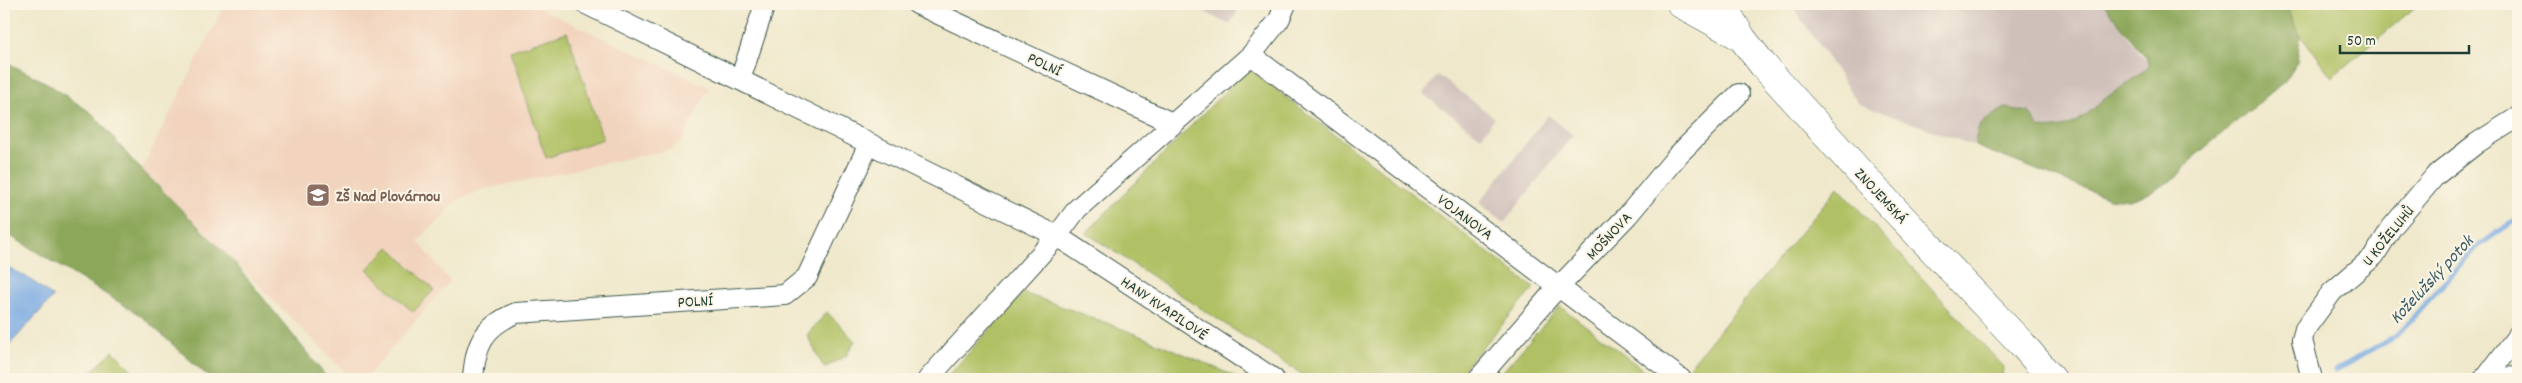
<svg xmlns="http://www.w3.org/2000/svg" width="2522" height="383" font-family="Dekko,sans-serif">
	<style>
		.built { fill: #f2d4be }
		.industrial { fill: #cfc0ba }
		.green { fill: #b0c165; stroke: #687f4c }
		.forest { fill: #8ca75a; stroke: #567247 }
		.water { fill: #76a8e2; stroke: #4a728b }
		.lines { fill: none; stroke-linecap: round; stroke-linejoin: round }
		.stream { stroke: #76a8e2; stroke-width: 5 }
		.minor-casing { stroke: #3e574b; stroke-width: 22 }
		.secondary-casing { stroke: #3e574b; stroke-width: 29 }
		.minor { stroke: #fff; stroke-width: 20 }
		.secondary { stroke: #fff; stroke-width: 28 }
		.labels { text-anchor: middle; stroke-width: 4; stroke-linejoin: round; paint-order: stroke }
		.street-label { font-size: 16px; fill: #1f3d34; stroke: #fcf5e5 }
		.education-label { font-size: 16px; font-weight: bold; fill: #785e54; stroke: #fcf5e5; text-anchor: start }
		.water-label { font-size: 18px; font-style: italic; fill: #395d68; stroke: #fcf5e5 }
	</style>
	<rect width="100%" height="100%" fill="#fcf5e5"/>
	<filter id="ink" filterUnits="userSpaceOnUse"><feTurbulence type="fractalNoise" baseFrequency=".02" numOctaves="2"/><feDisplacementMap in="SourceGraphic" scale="10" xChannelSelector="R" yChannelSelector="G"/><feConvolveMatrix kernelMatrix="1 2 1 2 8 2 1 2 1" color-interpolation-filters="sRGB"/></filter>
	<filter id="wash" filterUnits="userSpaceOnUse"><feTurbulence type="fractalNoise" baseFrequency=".0096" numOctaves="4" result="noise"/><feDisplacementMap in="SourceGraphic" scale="20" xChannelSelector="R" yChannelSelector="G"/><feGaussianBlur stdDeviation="1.12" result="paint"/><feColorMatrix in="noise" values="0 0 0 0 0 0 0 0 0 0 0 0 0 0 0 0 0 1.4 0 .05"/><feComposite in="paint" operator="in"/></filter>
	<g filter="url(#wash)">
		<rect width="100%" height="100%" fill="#efe8cb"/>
		<path class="built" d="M225,4H530L709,87L683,139L671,149L481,190L458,200L418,241L450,281L365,379H352L142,169Z"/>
		<path class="industrial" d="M1190,4H1242L1229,25Z
			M1791,4H2103L2149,65L2142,73L2106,98L2091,112L2075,123L2057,130L2039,128L2029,112L2006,108L1993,115L1975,134V146L1859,104Z
			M1438,75L1495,118L1481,137L1423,94Z
			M1548,115L1573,135L1504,223L1479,203Z"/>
		<path class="green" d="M2276,4H2419L2332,77Z
			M567,32L603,139L546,158L510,51Z
			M1248,68L1534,288L1455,379H1309L1086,233Z
			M1838,187L2003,366L2002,379H1707L1690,366Z
			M389,247L434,290L413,312L367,269Z
			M1023,293C1097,318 1169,346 1240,379H945Z
			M1560,306L1655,379H1496Z
			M827,312L855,341L846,356L824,368L807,335Z
			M113,351L141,379H84Z"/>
		<path class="forest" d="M2103,4H2285L2300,37L2297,62L2285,81L2195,156L2176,178L2150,193L2129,200L2109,198L1975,146C1975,123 1987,118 2006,108L2029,112L2039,128C2072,131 2082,118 2106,98C2121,87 2137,79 2149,65L2145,56Z
			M4,61L47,83L93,114L133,161L235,263L328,379H211L140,315L4,232Z"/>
		<path class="water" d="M4,266C23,273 37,284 53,297L4,351Z"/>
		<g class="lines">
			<path class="stream" d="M2336,370L2397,335L2477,247L2518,218"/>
		</g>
	</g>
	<g filter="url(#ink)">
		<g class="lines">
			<g class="minor-casing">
				<path id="minor" d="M586,4L1057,236L1274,379
					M917,4L1172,123
					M1251,55L1681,379
					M740,80L765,4
					M473,379C475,345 483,327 516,313L785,295L807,277L869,144
					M928,379L1057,236L1077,209L1251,55L1279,20L1286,4
					M1478,379L1550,296L1628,215L1678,155L1739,94
					M2312,379L2302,340L2305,329L2332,292L2374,256L2392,227L2435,176L2477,143L2518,117
					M2483,379L2518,377
					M2485,379L2518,335"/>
			</g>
			<g class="secondary-casing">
				<path id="secondary" d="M1681,4L1741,37
					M1722,4L1742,38L1763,65L1874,188L2022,344L2052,379"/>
			</g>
			<use href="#minor" class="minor"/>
			<use href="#secondary" class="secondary"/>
		</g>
	</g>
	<defs>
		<g id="school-square" transform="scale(1.25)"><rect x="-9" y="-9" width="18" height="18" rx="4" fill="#8d6e63" stroke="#fcf5e5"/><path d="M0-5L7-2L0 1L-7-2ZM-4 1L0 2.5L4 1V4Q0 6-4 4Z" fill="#fff"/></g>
	</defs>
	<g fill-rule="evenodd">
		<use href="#school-square" x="318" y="195"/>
	</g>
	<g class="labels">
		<g class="street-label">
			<text transform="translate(1045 63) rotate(25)" y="6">POLNÍ</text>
			<text transform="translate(1882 195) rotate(47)" y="6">ZNOJEMSKÁ</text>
			<text transform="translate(1466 216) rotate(37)" y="6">VOJANOVA</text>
			<text transform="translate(1608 235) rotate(-47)" y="6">MOŠNOVA</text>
			<text transform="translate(2387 235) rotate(-51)" y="6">U KOŽELUHŮ</text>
			<text transform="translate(695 300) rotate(-3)" y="6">POLNÍ</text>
			<text transform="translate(1165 307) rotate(34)" y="6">HANY KVAPILOVÉ</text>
		</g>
		<g class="education-label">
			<text x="336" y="201">ZŠ Nad Plovárnou</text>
		</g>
		<g class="water-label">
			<text transform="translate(2431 279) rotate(-47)" y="6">Koželužský potok</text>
		</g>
	</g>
	<rect width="2522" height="383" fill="none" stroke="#fcf5e5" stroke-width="20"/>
	<path d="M2340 45v8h129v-8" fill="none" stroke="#1f3d34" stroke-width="2.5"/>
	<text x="2347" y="45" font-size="15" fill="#1f3d34" stroke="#fcf5e5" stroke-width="4" paint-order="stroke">50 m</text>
</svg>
